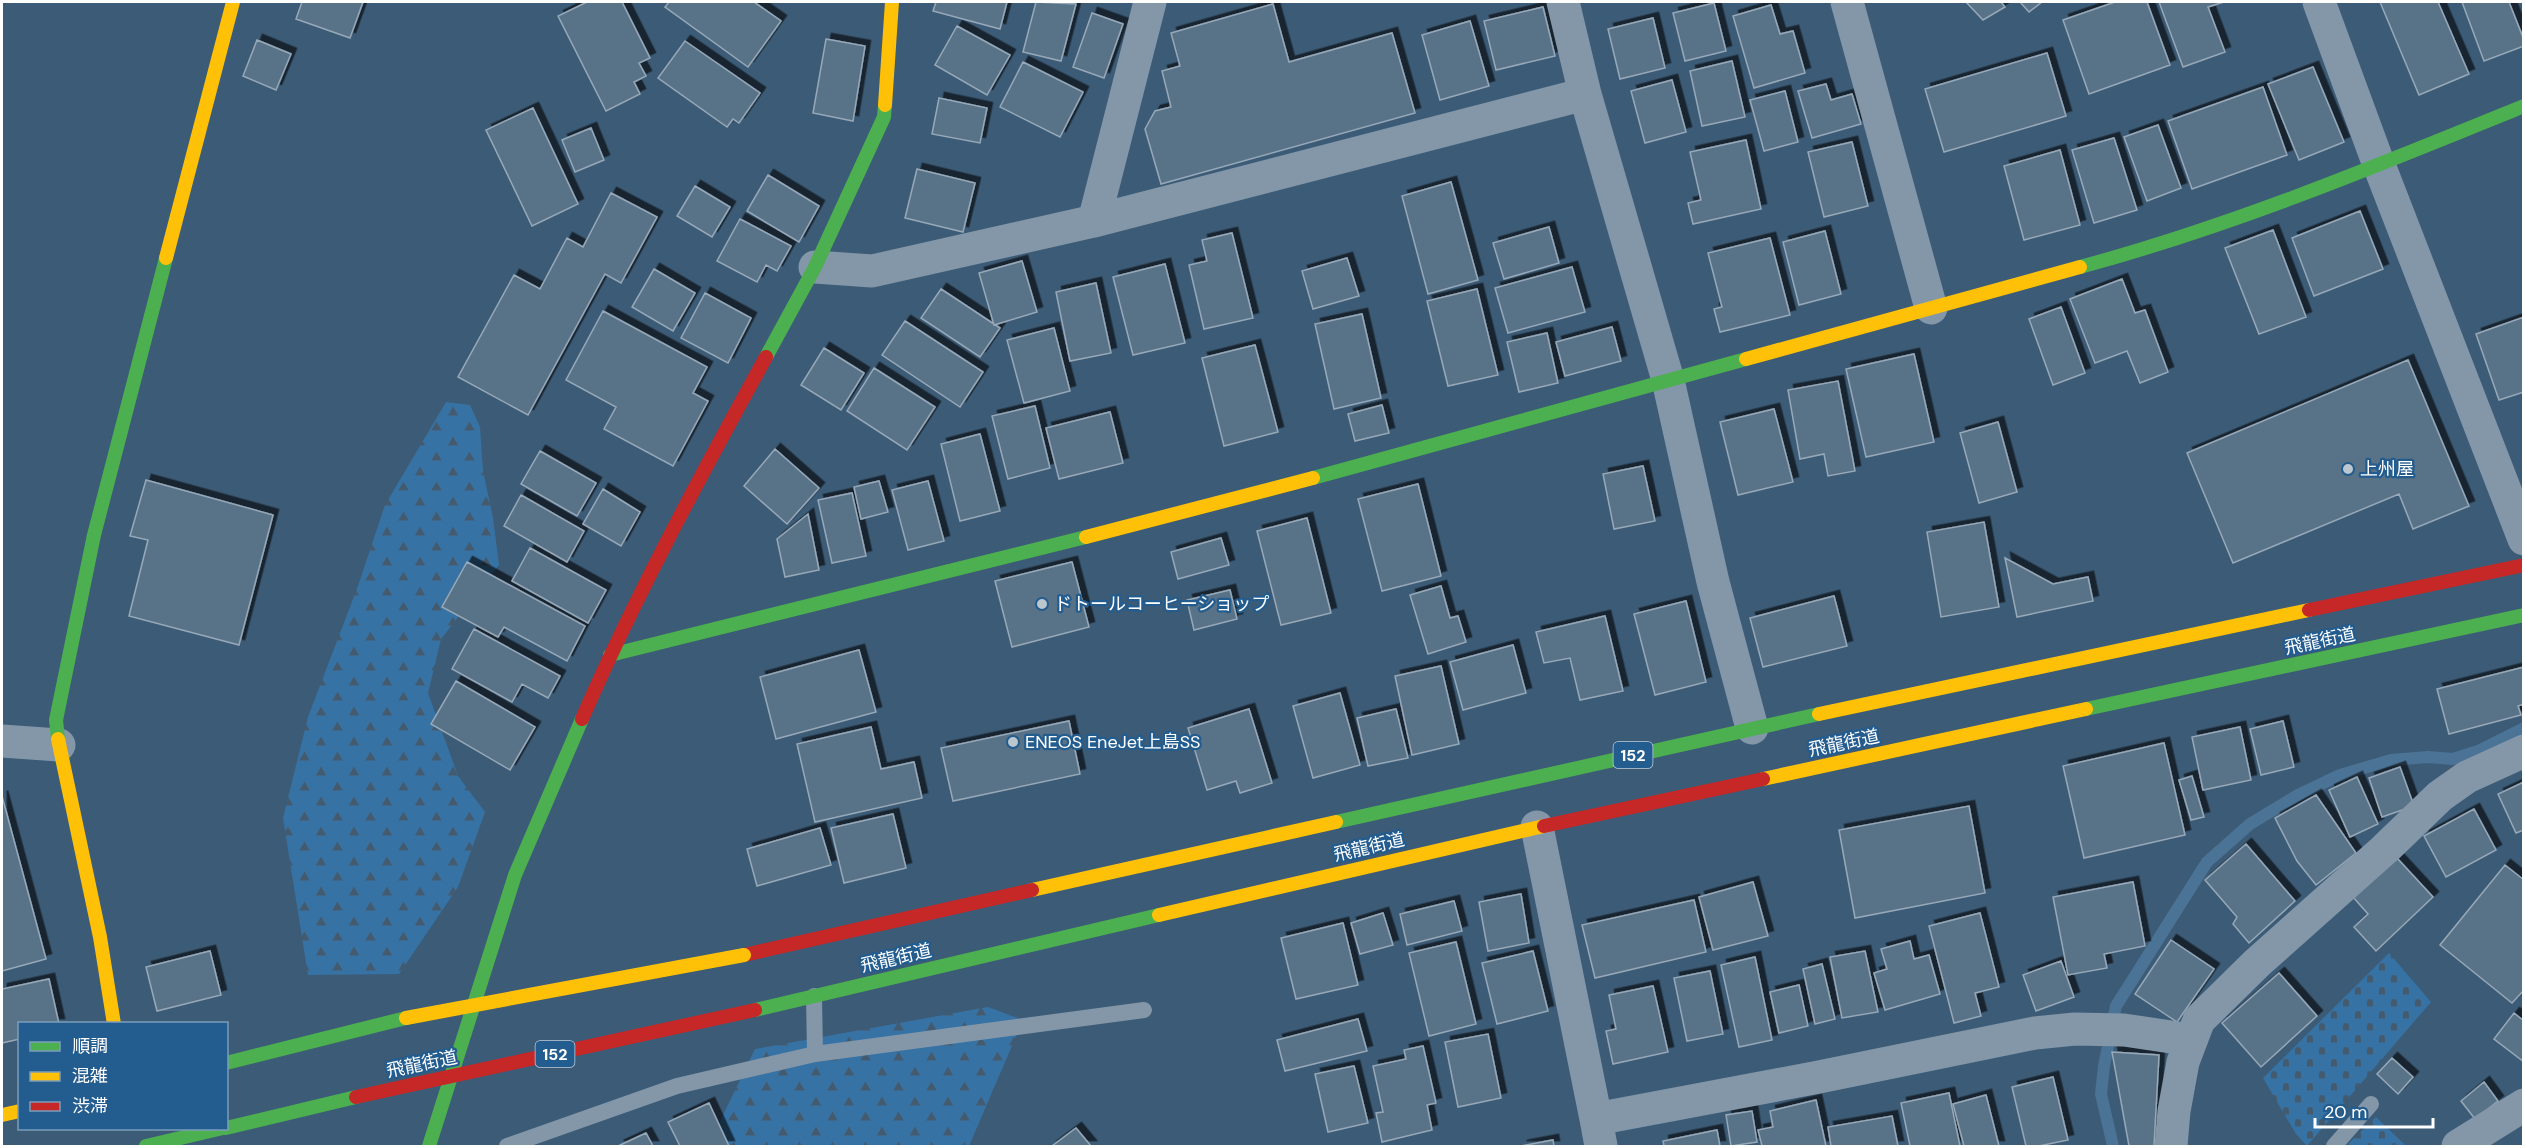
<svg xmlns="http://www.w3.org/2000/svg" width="2525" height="1148" font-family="'DM Sans','Noto Sans JP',sans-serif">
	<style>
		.forest { fill: url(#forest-firs) }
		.cemetery { fill: url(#cemetery-stones) }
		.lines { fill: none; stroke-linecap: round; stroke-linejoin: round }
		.stream { stroke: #4b7395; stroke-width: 12 }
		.building { fill: #597288; stroke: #97a9b8; stroke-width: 1.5; filter: url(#shadow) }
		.lane { stroke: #8397a9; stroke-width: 16 }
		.street { stroke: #8397a9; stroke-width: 33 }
		.fast { stroke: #4caf50; stroke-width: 14 }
		.slow { stroke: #ffc107; stroke-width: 14 }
		.jam { stroke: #c62828; stroke-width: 14 }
		.slow-bridge { stroke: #ffc107; stroke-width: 14 }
		.jam-bridge { stroke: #c62828; stroke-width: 14 }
		.poi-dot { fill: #bbc6cf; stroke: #235c8e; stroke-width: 2 }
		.labels { text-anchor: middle; stroke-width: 4.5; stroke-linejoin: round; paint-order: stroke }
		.shield { fill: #235c8e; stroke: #bdcedd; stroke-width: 1.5 }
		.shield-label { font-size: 16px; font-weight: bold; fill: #fff }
		.poi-label { font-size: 18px; fill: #fff; stroke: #235c8e; text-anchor: start }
		.street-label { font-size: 18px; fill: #fff; stroke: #235c8e }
	</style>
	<defs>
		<pattern id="forest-firs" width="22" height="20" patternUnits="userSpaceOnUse" patternTransform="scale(1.5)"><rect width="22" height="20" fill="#3772a4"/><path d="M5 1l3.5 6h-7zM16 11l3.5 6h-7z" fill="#445b6f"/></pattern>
		<pattern id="cemetery-stones" width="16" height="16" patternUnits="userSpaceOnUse" patternTransform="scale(1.5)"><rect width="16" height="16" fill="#3772a4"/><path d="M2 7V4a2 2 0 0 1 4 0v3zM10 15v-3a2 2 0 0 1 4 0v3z" fill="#445b6f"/></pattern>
		<filter id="shadow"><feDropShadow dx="5.5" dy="-5.5" stdDeviation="0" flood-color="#0009"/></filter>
	</defs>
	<rect width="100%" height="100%" fill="#3c5b76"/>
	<path class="forest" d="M446,402L470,405L480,427L483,471L493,518L499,565L441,639L428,693L458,776L485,812L458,887L399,974L308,975L283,818L308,717L358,586L385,505Z
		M988,1007L1023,1020L969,1146H708L755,1049Z"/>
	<path class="cemetery" d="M2389,953L2431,1002L2307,1146L2296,1134L2263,1078Z
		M2376,1117L2406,1146H2346Z"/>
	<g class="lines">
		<path class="stream" d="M2113,1146L2101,1094L2104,1066L2116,1006L2207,862L2250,824L2298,795L2340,775L2391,760L2428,757L2453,759L2478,751L2524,728"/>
	</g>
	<path class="building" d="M302,2H363L350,38L296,19Z
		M587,2H622L650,58L639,63L646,76L634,82L640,94L606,111L558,16Z
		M669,2H754L781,21L748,67L665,7Z
		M936,2H1007L1000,29L933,11Z
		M1036,2L1076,4L1061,61L1023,52Z
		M1966,2H2001L2005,7L1983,20Z
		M2020,2H2042L2029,12Z
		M2115,2H2147L2170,65L2089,94L2063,20Z
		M2159,2H2224L2208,7L2225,52L2183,67Z
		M2380,2H2438L2469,74L2419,95Z
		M2462,2H2509L2524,40V46L2484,61Z
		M1714,3L1726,51L1685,61L1673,13Z
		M1273,4L1289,62L1392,33L1415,113L1161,184L1145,129L1155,111L1171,107L1162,71L1180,66L1171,33Z
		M1771,5L1780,34L1793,31L1805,73L1754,88L1733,16Z
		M1543,7L1555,56L1496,70L1484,21Z
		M1092,13L1123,24L1104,78L1073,67Z
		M1653,18L1665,68L1620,79L1608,29Z
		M1470,21L1489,86L1440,100L1422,35Z
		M957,26L1010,55L987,95L935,65Z
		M826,39L865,46L853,121L813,113Z
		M257,40L291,54L276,90L243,76Z
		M685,41L760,93L739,123L733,119L727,127L658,78Z
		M2047,53L2066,116L1944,152L1925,89Z
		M1732,61L1745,117L1702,126L1690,71Z
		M1023,62L1083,92L1060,137L1000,107Z
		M2313,67L2344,142L2299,160L2268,84Z
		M1672,80L1686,132L1645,143L1631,91Z
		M1826,84L1831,100L1852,94L1861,124L1812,138L1798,91Z
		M2263,87L2287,155L2192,189L2168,121Z
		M1785,91L1798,142L1764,151L1750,100Z
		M939,98L987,108L980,143L932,134Z
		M533,108L578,204L532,226L486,130Z
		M2158,125L2181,188L2147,201L2124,137Z
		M591,128L604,160L575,172L562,140Z
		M2114,138L2137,210L2094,223L2072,150Z
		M1746,140L1761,209L1693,224L1688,203L1701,200L1690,152Z
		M1852,142L1868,206L1824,217L1808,152Z
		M2060,150L2080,225L2024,240L2004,166Z
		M917,169L975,183L963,232L905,218Z
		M768,175L819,206L799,242L747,211Z
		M1451,182L1478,280L1428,294L1402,196Z
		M695,186L730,207L712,237L677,216Z
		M611,193L657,217L621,283L605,274L528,415L458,377L514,275L540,289L567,238L583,247Z
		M2360,211L2383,269L2314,296L2292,238Z
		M740,219L791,246L777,271L766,265L757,282L717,261Z
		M1549,227L1559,263L1504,279L1493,243Z
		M2273,230L2306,317L2259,334L2225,248Z
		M1825,231L1841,294L1799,305L1783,242Z
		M1232,233L1253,318L1204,329L1189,265L1207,261L1202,240Z
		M1770,238L1790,315L1720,332L1714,309L1722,307L1708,253Z
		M1347,258L1359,296L1313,309L1302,271Z
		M1022,261L1037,312L994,325L979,273Z
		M1165,264L1185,343L1133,355L1113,277Z
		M1572,267L1585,312L1508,333L1495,288Z
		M654,269L695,293L673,331L632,307Z
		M2122,279L2135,313L2145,310L2168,372L2140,383L2127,351L2095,363L2070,299Z
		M1096,283L1111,353L1070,361L1056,292Z
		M941,289L1000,328L980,357L921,318Z
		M1477,289L1498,375L1448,386L1427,301Z
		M705,293L751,318L728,363L681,338Z
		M2061,307L2085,373L2053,385L2029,319Z
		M603,311L707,367L693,393L708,401L673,466L604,429L616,407L566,380Z
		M1362,314L1381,398L1334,409L1315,324Z
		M2524,317V392L2499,400L2476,334Z
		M905,321L983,372L960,407L882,355Z
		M1612,327L1621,361L1565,376L1556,342Z
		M1054,328L1070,391L1024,403L1007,340Z
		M1547,333L1558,383L1519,392L1507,342Z
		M1255,345L1278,432L1224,446L1202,358Z
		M824,348L864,373L841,410L801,385Z
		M1914,354L1934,442L1866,457L1846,369Z
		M2408,360L2469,506L2413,529L2399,494L2233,563L2187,453Z
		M874,368L935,407L907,450L847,411Z
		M1838,381L1855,471L1828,476L1824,454L1800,459L1788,390Z
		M1382,405L1389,433L1355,441L1348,414Z
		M1035,406L1050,468L1008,479L992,416Z
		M1774,409L1793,482L1738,495L1720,422Z
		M1110,412L1123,463L1059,479L1046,428Z
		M1998,422L2017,492L1979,503L1960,433Z
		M980,434L1000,511L960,521L941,444Z
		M775,449L819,488L787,524L744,486Z
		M540,451L596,483L577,516L521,484Z
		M1643,466L1655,521L1614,529L1603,474Z
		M146,480L273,515L239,645L129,616L148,540L130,536Z
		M879,481L888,512L861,519L854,487Z
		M928,481L944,541L908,550L892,490Z
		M1418,484L1441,576L1382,591L1358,499Z
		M603,489L640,512L621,546L583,524Z
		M852,493L866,556L832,563L818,500Z
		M521,495L584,531L567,562L504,526Z
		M808,514L819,570L785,577L777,539Z
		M1307,518L1331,613L1281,625L1257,531Z
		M1984,522L1999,607L1941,617L1927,532Z
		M1221,538L1229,565L1178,579L1171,552Z
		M530,548L606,590L588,623L512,581Z
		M2005,558L2053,584L2088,577L2093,601L2017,617Z
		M467,562L585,626L567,661L504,627L498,637L442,607Z
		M1072,562L1089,627L1012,647L995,581Z
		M1441,586L1450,618L1458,616L1466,642L1428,654L1410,595Z
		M1230,590L1237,619L1194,630L1187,600Z
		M1834,596L1847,646L1763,667L1750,618Z
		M1686,601L1706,682L1655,695L1634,614Z
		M1605,616L1623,691L1580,700L1570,658L1544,663L1536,632Z
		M474,629L560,676L548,698L522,684L512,702L452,669Z
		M1513,645L1526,693L1463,710L1450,662Z
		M859,650L876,712L776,739L760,677Z
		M1441,666L1459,744L1412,755L1395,676Z
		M2524,667V704L2518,706L2521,715L2449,734L2437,689Z
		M456,681L535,727L510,770L431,724Z
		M1340,693L1360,765L1313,778L1293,706Z
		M1249,709L1272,783L1240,793L1236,781L1207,790L1188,728Z
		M1396,709L1408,758L1368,766L1357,718Z
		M1069,721L1080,774L953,801L941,748Z
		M2283,721L2294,767L2261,775L2250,729Z
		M871,727L881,769L914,762L922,798L815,822L797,744Z
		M2240,727L2251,780L2203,790L2192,737Z
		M2164,743L2185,835L2084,858L2063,766Z
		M2400,767L2414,806L2382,817L2369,778Z
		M2192,776L2204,817L2191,820L2179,780Z
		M2357,777L2378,824L2350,837L2329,790Z
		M2524,782V830L2516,833L2498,794Z
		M2316,795L2356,853L2316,885L2297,861L2275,818Z
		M2,796L46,959L2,971Z
		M1969,806L1985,893L1855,918L1839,830Z
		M2474,809L2496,850L2446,877L2424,836Z
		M893,814L906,868L844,883L831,828Z
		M820,828L831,865L757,886L747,849Z
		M2246,844L2295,901L2249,943L2233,924L2237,917L2205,880Z
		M2396,857L2433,897L2376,951L2354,927L2368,914L2353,897Z
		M2505,865L2524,880V990L2512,1003L2440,945Z
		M1753,882L1768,936L1713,950L1699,897Z
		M2133,882L2145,946L2104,954L2107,968L2068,975L2053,897Z
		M1521,894L1529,943L1488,951L1479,902Z
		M1694,900L1706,952L1595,978L1582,925Z
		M1454,901L1462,931L1407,945L1400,914Z
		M1383,913L1393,945L1360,954L1351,923Z
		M1980,913L1999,987L1975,993L1981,1016L1954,1023L1929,926Z
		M1343,923L1358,985L1296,999L1281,938Z
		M2171,940L2214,969L2177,1022L2135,994Z
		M1910,941L1914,959L1929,955L1940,994L1885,1010L1874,973L1887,969L1881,949Z
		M1456,942L1476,1024L1429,1036L1409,953Z
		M210,951L221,995L157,1011L146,967Z
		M1533,951L1548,1011L1497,1024L1482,963Z
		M1865,951L1878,1012L1842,1018L1830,957Z
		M1755,957L1772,1040L1739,1047L1721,965Z
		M2061,961L2074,997L2036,1011L2023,975Z
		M1822,964L1835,1019L1815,1024L1803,969Z
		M1710,971L1723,1034L1687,1041L1674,978Z
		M2279,973L2317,1016L2261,1067L2222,1023Z
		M49,979L59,1024H20V1039L2,1043V989Z
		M1799,985L1808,1026L1779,1033L1770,992Z
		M1653,986L1668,1052L1613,1064L1606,1031L1616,1029L1609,995Z
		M2514,1013L2524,1021V1062L2494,1039Z
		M1358,1019L1367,1051L1285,1071L1277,1040Z
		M1488,1034L1501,1098L1458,1107L1445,1042Z
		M1423,1046L1436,1103L1427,1105L1432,1130L1382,1142L1376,1113L1383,1112L1373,1066L1406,1059L1404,1050Z
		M2112,1052L2159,1055L2154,1146H2129Z
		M2392,1058L2413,1077L2398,1094L2377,1074Z
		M1354,1066L1368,1123L1328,1132L1315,1074Z
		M2053,1077L2068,1140L2039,1146H2026L2012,1087Z
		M2484,1082L2498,1101L2475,1119L2461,1101Z
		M1949,1093L1960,1146H1910L1901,1103Z
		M1986,1095L1999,1146H1964L1953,1104Z
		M1816,1100L1826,1146H1762L1758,1130L1773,1127L1770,1111Z
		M709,1103L729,1146H680L668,1122Z
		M1752,1111L1757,1142L1731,1146L1726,1115Z
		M1892,1116L1898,1146H1831L1828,1127Z
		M1076,1128L1091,1146H1052Z
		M1717,1130L1720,1146H1664L1663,1141Z
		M646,1133L653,1146H618Z
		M1553,1140L1554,1146H1521Z"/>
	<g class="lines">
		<path class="lane" d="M814,996L815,1054L1144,1010
			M507,1146L677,1086L815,1054
			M2334,1146L2371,1104"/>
		<path class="street" d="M1150,2L1094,221L1585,94L1668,380L1713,582L1752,728
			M1563,2L1585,94
			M1847,2L1931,308
			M2319,2L2379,165L2524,539
			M815,267L872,271L1094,221
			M2,741L59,745
			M1537,827L1596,1119L1819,1077L2035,1033L2075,1029L2124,1030L2191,1040
			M1596,1119L1601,1146
			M2171,1146L2174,1111L2183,1062L2199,1020L2257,963L2385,849L2440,796L2467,777L2524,751
			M2458,1146L2524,1105"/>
		<path class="fast" d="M2080,267C2232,226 2379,165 2524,106
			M766,357L815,267L884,117L885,105
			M1313,478L1746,359
			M610,655L1086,537
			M2086,709L2524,615
			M58,739L56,720L94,535L166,258
			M1336,822L1819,714
			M755,1010L1159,915
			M226,1063L406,1018
			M226,1128L356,1097
			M146,1146L223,1128
			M429,1146L515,875L582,719"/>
		<path class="slow" d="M885,105L892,2
			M166,258L233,2
			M1746,359L2080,267
			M1086,537L1313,478
			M1819,714L2309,610
			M58,739L100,937L114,1024
			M1763,779L2086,709
			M1032,890L1336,822
			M1159,915L1544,826
			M2,1115L20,1111"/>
		<path class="jam" d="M2309,610L2524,565
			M582,719C636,595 701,475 766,357
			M1544,826L1763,779
			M744,955L1032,890"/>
		<path class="slow-bridge" d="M406,1018L744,955"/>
		<path class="jam-bridge" d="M356,1097L755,1010"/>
	</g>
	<g class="poi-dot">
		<circle cx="2348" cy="469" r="6"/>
		<circle cx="1042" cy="604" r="6"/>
		<circle cx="1013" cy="742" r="6"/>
	</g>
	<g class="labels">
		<g class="shield">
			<rect x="1613.5" y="742" width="39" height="26" rx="4.5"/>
			<rect x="535.5" y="1041" width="39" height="26" rx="4.5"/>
		</g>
		<g class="shield-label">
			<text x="1633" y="761">152</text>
			<text x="555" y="1060">152</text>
		</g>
		<g class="poi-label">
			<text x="2360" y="475">上州屋</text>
			<text x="1054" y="610">ドトールコーヒーショップ</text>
			<text x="1025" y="748">ENEOS EneJet上島SS</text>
		</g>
		<g class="street-label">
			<text transform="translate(2320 641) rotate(-12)" y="6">飛龍街道</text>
			<text transform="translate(1844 743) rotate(-12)" y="6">飛龍街道</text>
			<text transform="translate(1369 847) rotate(-13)" y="6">飛龍街道</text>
			<text transform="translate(896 958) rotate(-13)" y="6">飛龍街道</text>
			<text transform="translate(422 1064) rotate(-12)" y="6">飛龍街道</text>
		</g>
	</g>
	<rect width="2525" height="1148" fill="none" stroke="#ffffff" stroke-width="6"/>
	<rect x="18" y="1022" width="210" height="108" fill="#235c8e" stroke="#7b9dbb" stroke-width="1.5"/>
	<rect x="30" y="1042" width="30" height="9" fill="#4caf50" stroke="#7b9dbb" stroke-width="1.5"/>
	<text x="72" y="1052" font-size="18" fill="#ffffff">順調</text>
	<rect x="30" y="1072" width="30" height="9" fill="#ffc107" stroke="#7b9dbb" stroke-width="1.5"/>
	<text x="72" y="1082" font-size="18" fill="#ffffff">混雑</text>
	<rect x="30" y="1102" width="30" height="9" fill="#c62828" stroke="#7b9dbb" stroke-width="1.5"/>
	<text x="72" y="1112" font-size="18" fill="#ffffff">渋滞</text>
	<path d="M2315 1118v9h118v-9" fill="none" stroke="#ffffff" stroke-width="3"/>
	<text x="2324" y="1118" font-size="18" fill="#ffffff" stroke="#235c8e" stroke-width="4.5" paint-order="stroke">20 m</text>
</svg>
